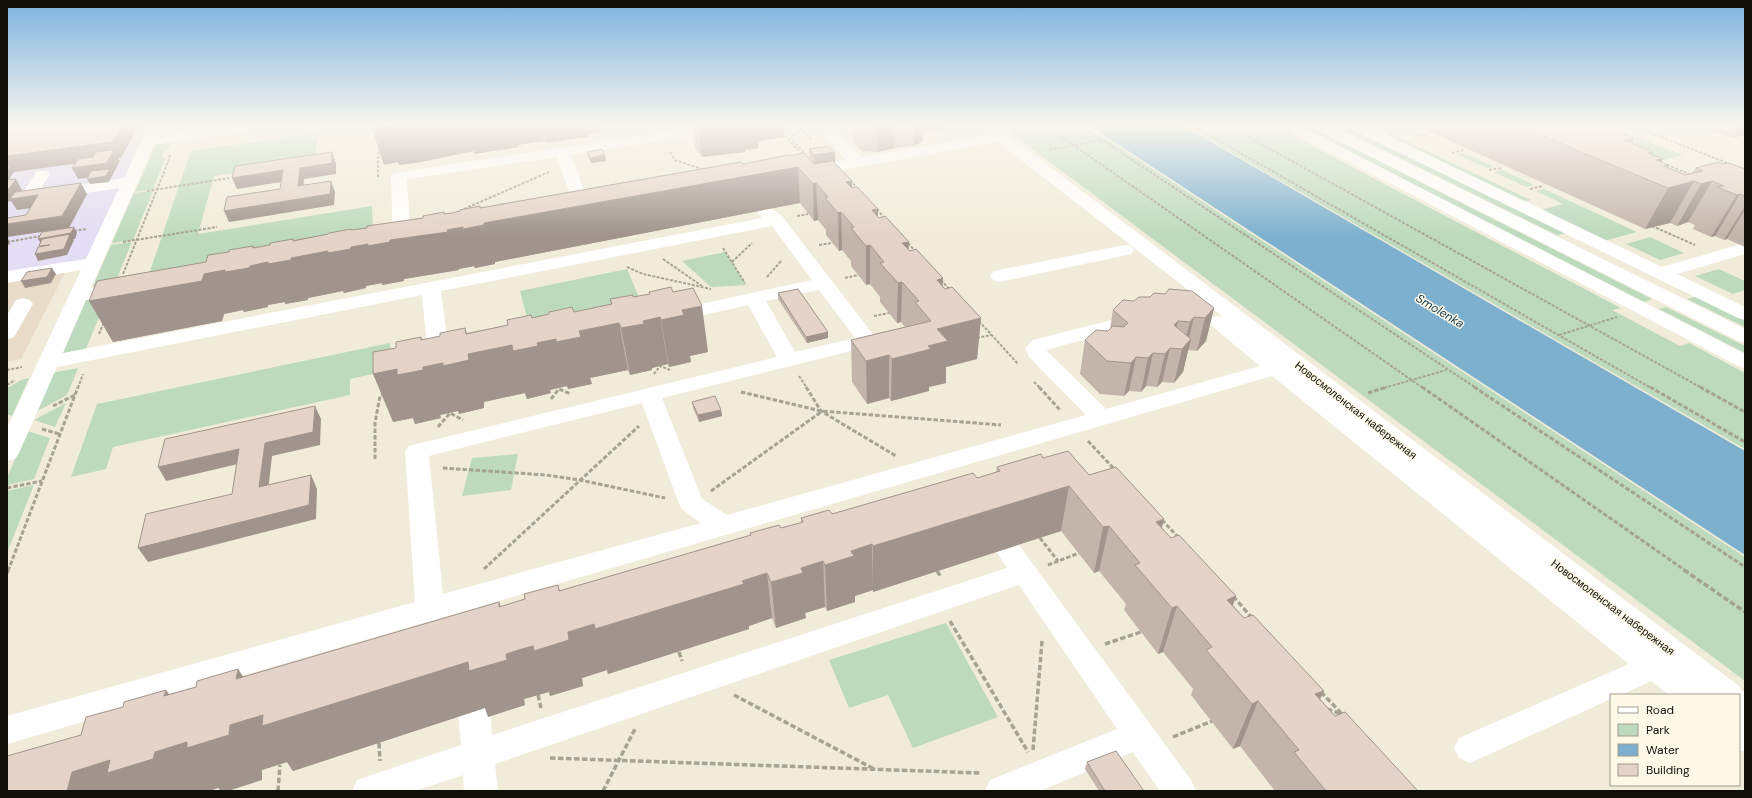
<svg xmlns="http://www.w3.org/2000/svg" width="1752" height="798" font-family="'DM Sans',sans-serif">
	<style>
		.commercial { fill: #e3def4 }
		.medical { fill: #e8dcc8 }
		.green { fill: #bddabe }
		.water { fill: #7db0ce }
		.lines { fill: none; stroke-linecap: round; stroke-linejoin: round }
		.path-far2 { stroke: #a6a294; stroke-width: 2; stroke-dasharray: 3 1.5; stroke-linecap: butt }
		.path-far1 { stroke: #a6a294; stroke-width: 3; stroke-dasharray: 4.5 2; stroke-linecap: butt }
		.path { stroke: #a6a294; stroke-width: 3.5; stroke-dasharray: 5.5 2.5; stroke-linecap: butt }
		.minor { fill: #fff; fill-rule: evenodd }
		.wall { fill: #c4b5ac }
		.shaded-wall { fill: #a0948c }
		.building { fill: #e4d3c8; stroke: #a0948c }
		.labels { text-anchor: middle; stroke-width: 3; stroke-linejoin: round; paint-order: stroke }
		.street-label { font-size: 11px; fill: #100f09; stroke: #fef9e7 }
		.water-label { font-size: 12px; font-style: italic; fill: #113c51; stroke: #fef9e7 }
	</style>
	<rect width="100%" height="100%" fill="#f1ecda"/>
	<path class="commercial" d="M80,124H154L89,262L7,275V133Z"/>
	<path class="medical" d="M66,271L21,359L7,362V280Z"/>
	<path class="green" d="M779,124H832L786,132Z
		M999,124H1084L1745,557V681Z
		M1182,124H1270L1621,308L1612,310L1680,346L1689,343L1745,373V449Z
		M1296,124H1305L1652,299L1644,302Z
		M1331,124H1344L1567,233L1557,235Z
		M318,133L315,161L214,176L198,234L372,206L373,243L146,283L191,151Z
		M1391,134L1531,200L1524,202L1384,135Z
		M1632,136L1683,155L1660,161L1609,141Z
		M172,141L169,148L161,155L165,159L153,189L135,192L156,144Z
		M1464,153L1494,167L1486,168L1456,154Z
		M1502,170L1534,185L1526,187L1494,172Z
		M1544,189L1637,232L1604,241L1541,210L1563,204L1536,191Z
		M153,191L133,240L112,243L134,193Z
		M1650,237L1684,253L1660,260L1626,244Z
		M132,242L113,288H95L93,286L111,245Z
		M725,252L746,285L711,287L682,261Z
		M627,269L641,302L529,326L520,291Z
		M1719,269L1745,281V290L1733,294L1695,276Z
		M1698,296L1745,319V327L1687,299Z
		M107,298L85,351L61,356L85,300Z
		M1666,307L1745,346V353L1659,309Z
		M390,343L391,370L350,379V395L113,447L106,469L71,477L97,404Z
		M78,368L67,395L32,414L51,373Z
		M29,378L12,416L7,414V388L21,380Z
		M66,403L55,427L34,420Z
		M27,431L50,438L34,479L7,485V478Z
		M518,454L511,490L462,496L472,458Z
		M34,485L7,553V491Z
		M946,623L998,717L913,748L888,695L849,708L829,660Z"/>
	<path class="water" d="M1087,124H1180L1745,451V555Z"/>
	<g class="lines">
		<path class="path-far2" d="M798,124L812,141
			M805,124L791,138L805,154
			M1043,124L1423,388
			M1078,124L1476,388
			M1190,124L1651,388
			M1225,124L1702,388
			M1628,124L1730,164
			M782,132L803,156
			M1418,136L1429,134
			M1049,150L1101,140
			M670,152L675,160L705,170
			M1452,153L1464,150
			M1667,165L1692,175
			M1489,170L1502,168
			M378,177V153L382,151
			M850,180L858,189
			M1530,189L1543,186
			M147,191L229,178
			M464,209L549,172
			M877,209L885,219
			M797,216L808,214
			M1652,226L1695,245
			M74,231L87,229
			M7,242L41,236
			M123,242L217,227
			M908,243L915,251
			M819,245L832,243
			M723,248L745,283
			M663,259L702,286
			M732,262L752,243
			M627,267L643,274L711,289
			M123,274L170,157L169,155
			M767,277L782,260
			M845,278L858,275
			M941,280L950,290
			M874,316L889,313
			M979,321L1018,364
			M99,334L104,322
			M1559,335L1617,317
			M977,338L991,335
			M7,370L22,367
			M654,374L660,366L670,370
			M799,376L807,388
			M1034,382L1040,388
			M7,385L15,380
			M78,388L83,374
			M1384,388L1446,370"/>
		<path class="path-far1" d="M806,387L821,411L896,456
			M1039,387L1061,411
			M1422,387L1686,571
			M1474,387L1745,567
			M1650,387L1745,442
			M1700,387L1745,412
			M741,392L821,411L1001,425
			M1368,393L1387,387
			M551,399L559,389L571,394
			M53,406L75,395
			M438,427L450,413L463,420
			M42,429L60,434
			M1088,441L1115,470
			M375,459V423L380,396L384,394
			M443,468L546,475L580,480L665,498
			M7,488L42,481
			M711,491L821,412
			M1162,520L1178,537
			M1040,538L1058,561
			M1048,565L1079,553
			M484,569L639,426
			M8,571L78,387"/>
		<path class="path" d="M1684,570L1745,612
			M937,571L941,577
			M7,573L8,570
			M1233,596L1252,618
			M950,621L1028,752
			M1105,644L1141,632
			M679,652L682,661
			M1321,692L1342,714
			M538,695L541,708
			M734,695L874,769
			M1327,709L1341,714
			M1173,737L1212,721
			M379,743L380,761
			M1033,750L1042,641
			M550,758L981,773
			M278,791L280,765
			M603,791L635,729"/>
		<path class="minor" d="M149,124H163L158,135L235,124H275L268,128L154,145L91,288L121,286L128,288L130,292L128,296L86,300L63,353L762,218L755,210L757,207C768,204 774,210 782,216L878,341L875,345L662,398L702,499L727,515L1086,415L1029,357L1025,348L1033,340L1139,313L1146,315L1149,319L1146,323L1046,350L1106,409L1260,366L1207,322L1210,318L1217,316L1223,317L998,142L807,176L802,174L799,171L802,168L807,166L846,160L821,132L823,127L833,124H859L857,127L836,132L861,157L989,135L977,124H993L1739,686L1741,690L1745,692V752L1739,750V695H1669L1651,681L1621,695H1611V699L1481,758L1470,763L1459,758L1454,748L1459,738L1629,664L1272,376L7,744V716L415,602L405,451L409,446L777,357L748,305L673,322L666,320L663,316L666,312L673,310L812,280L772,226L441,291L451,367L447,371L440,373L433,371L429,367L422,295L57,367L19,453L15,459L7,461V428L81,270L7,283V271L86,259L119,188L28,202L22,200L20,197L37,171H47L50,174L40,190L124,178ZM819,290L855,338L795,352L766,301ZM642,403L679,504L683,510L701,523L443,594L429,456Z
			M702,124H716L719,129L717,132L712,133L571,155L592,212L590,215L584,217L578,215L576,212L557,157L407,179L411,245L408,249L402,250L396,249L393,245L391,176L394,173L703,126Z
			M1277,124H1296L1745,354V368L1738,366Z
			M1310,124H1329L1745,329V343L1738,341L1312,127Z
			M1345,124H1364L1662,267L1745,243V254L1677,274L1745,307V320L1738,318L1347,127Z
			M1125,245L1131,246L1134,250L1131,254L999,282L993,280L990,276L993,272L999,270Z
			M23,298L30,300L33,304L14,337L7,339V315L16,300Z
			M1007,538L1016,541L1191,780L1196,791H1160L1133,752L1040,791H985L990,780L1117,729L1019,585L495,764L498,791H464L463,775L415,791H352L357,780L461,745L458,711L463,701L474,697L485,701L490,711L492,735L1007,568L994,548L998,541Z"/>
	</g>
	<path class="wall" d="M692,124H783L784,137L758,141V148L745,150V152L702,157L695,148Z
		M852,124H862V137V124H946V127L938,131H930L923,133V141L914,146L894,148L877,152L862,151L853,142Z
		M1413,124H1591L1634,138L1632,143L1653,152L1652,154L1661,162L1669,165L1667,168L1685,175L1692,173L1696,168L1723,164L1745,169V247L1727,239L1724,240L1715,236L1711,237L1693,229L1695,225L1688,222L1677,226L1670,223L1645,229Z
		M1704,124H1745L1732,138L1702,128Z
		M809,149L835,152V162H834L852,188L878,209V217L945,289L981,318L977,359L946,367V383L929,387V391L891,401L889,398L867,404L852,382L851,340L905,327L901,322L897,323L880,302V297L870,284L866,285L851,266V261L842,250L839,251L826,235V230L818,220L814,221L800,203L495,262V264L475,268L474,266L459,269V270L404,279V281L382,285V283L366,286V288L344,293L343,291L308,298V300L285,304V302L268,305V307L244,312L243,310L224,314L222,321L113,342L89,301L206,262L229,252L253,246L254,247L270,245L293,239V240L480,208L789,156L809,159Z
		M587,152L605,155L606,161L591,163L588,157Z
		M649,292L708,352L690,356L691,362L669,367L668,364L652,368V370L630,375L628,370L590,378L592,384L568,389L567,386L550,390L551,393L527,399L525,393L484,402V408L459,414L458,411L440,415L441,418L415,424L413,418L393,422L396,348L421,337L422,340L440,336L465,328L467,333L508,325L532,318L574,312L611,304L610,299L633,297L649,294Z
		M778,293L828,332V338L807,343L778,299Z
		M1165,294L1214,308L1206,341L1197,351L1188,350L1183,372L1174,383L1162,382L1157,387L1146,386L1141,392L1129,391L1124,396L1100,394L1080,374L1085,340L1108,331L1110,329L1113,310L1134,301Z
		M692,402L721,410L722,416L699,422L693,408Z
		M1043,458L1089,475L1164,519L1162,528L1171,538L1236,596L1233,605L1244,618L1324,691L1320,699L1335,716L1418,791H1275L1240,746L1233,749L1191,695L1193,689L1163,652L1158,654L1124,610L1126,604L1099,571L1094,573L1061,531L873,592V590L855,596V602L827,611L825,607L805,613L806,618L776,628L772,618L749,626V629L608,674L607,670L582,678L583,686L550,696L549,692L538,695L524,699L525,705L488,717L485,708L293,771L287,762L262,770V780L218,788L81,735L169,694L196,687L238,669L243,677L500,607L525,599L558,585L560,591L750,536V533L781,528L801,523V518L832,514L977,478L996,472L997,467Z
		M1087,762L1144,791H1099L1085,769Z"/>
	<path class="shaded-wall" d="M123,124H150L149,126L137,128L121,158H118L120,161L109,182L90,184L87,179L106,175L78,179L72,168L109,159L14,172L7,182V156Z
		M191,124H216L192,128Z
		M382,124H541L545,141L518,145L519,147L474,154V151L416,163L399,165L398,162L384,165L371,126Z
		M541,124H600L601,132L588,134V137L546,143Z
		M698,124H783L784,137L758,141V148L745,150V152L702,157Z
		M877,124H895L894,148L877,152Z
		M914,124H931L930,131L923,133V141L914,146Z
		M938,124H946V127L938,131Z
		M1745,126V135L1732,138L1738,128Z
		M1634,138L1619,168L1624,140Z
		M332,152L336,163V174L304,179L302,198L298,186L300,168Z
		M835,152V162L815,166L814,155Z
		M605,155L606,161L591,163L590,158Z
		M1663,159L1651,181L1656,160Z
		M798,167L800,203L495,262V264L475,268L474,266L459,269V270L404,279V281L382,285V283L366,286V288L344,293L343,291L308,298V300L285,304V302L268,305V307L244,312L243,310L224,314L222,321L113,342L89,301L204,274L253,248V246L261,263L293,241V239L300,256L351,230V229L357,246Z
		M283,170L288,181L237,189L232,178Z
		M16,179L22,190L17,198L38,195L45,206L17,210L11,201L7,202V189Z
		M331,181L335,192L334,205L229,222L224,211Z
		M852,181V217L846,182Z
		M1694,181L1670,223L1645,229L1668,188Z
		M1712,181L1688,222L1677,226L1701,184Z
		M81,183L87,194L69,228L7,237L10,242L9,245H7V224L62,216Z
		M816,183L818,220L814,221L813,184Z
		M1740,194L1715,236L1711,237L1737,195Z
		M1745,206V210L1727,239L1724,240Z
		M878,209V247L872,210Z
		M841,212L842,250L839,251L838,213Z
		M74,227L77,233L75,239H73L74,240L67,255L38,261L35,254L64,249L42,245L38,239Z
		M909,242L908,280L902,243Z
		M870,245V284L866,285V246Z
		M52,268L56,274L51,283L25,288L21,281Z
		M943,278L941,319L937,280Z
		M902,282L901,322L897,323L898,283Z
		M702,306L708,352L690,356L691,362L669,367L661,320L682,310Z
		M1214,308L1206,341L1197,351L1205,318Z
		M660,317L668,364L652,368V370L630,375L621,328L643,321Z
		M1194,317L1188,342L1191,339L1183,372L1174,383L1182,349L1183,347L1190,322Z
		M981,318L977,359L946,367V383L929,387V391L891,401L892,359L928,346L937,329Z
		M1178,321L1172,348H1170L1162,382L1157,387L1165,354L1174,325Z
		M619,323L628,370L590,378L592,384L568,389L567,386L550,390L551,393L527,399L525,393L484,402V408L459,414L458,411L440,415L441,418L415,424L413,418L393,422L373,374L421,340V337L431,365L466,334L465,328L473,353L512,345L537,343L579,331Z
		M828,332V338L807,343L806,337Z
		M1153,353L1146,386L1141,392L1148,358Z
		M889,355V398L867,404L866,361Z
		M1136,357L1129,391L1124,396L1131,363Z
		M315,406L321,419L320,445L272,456L267,501L259,487L265,443Z
		M721,410L722,416L699,422L698,415Z
		M239,449L246,462L166,481L158,467Z
		M311,475L317,489L316,519L148,562L138,548Z
		M1069,486L1061,531L873,592V546Z
		M1164,519L1152,564L1156,522Z
		M1109,526L1099,571L1094,573L1103,527Z
		M872,544L873,590L855,596V602L827,611L825,565L851,551Z
		M823,561L825,607L805,613L806,618L776,628L771,582L801,568Z
		M767,573L772,618L749,626V629L608,674L607,670L582,678L583,686L550,696L549,692L538,695L524,699L525,705L488,717L485,708L293,771L287,762L262,770V780L228,791H221L218,788L210,791H67L72,772L110,760L155,752L230,725L238,669L268,715L499,607V602L515,648L559,591L558,585L572,631Z
		M1236,596L1220,642L1227,600Z
		M1177,606L1163,652L1158,654L1172,608Z
		M166,690L200,735L164,696Z
		M1324,691L1302,736L1315,694Z
		M1258,701L1240,746L1233,749L1252,704Z"/>
	<path class="building" d="M7,124H123L113,142L7,156Z
		M371,124H382L371,126Z
		M387,124H402L387,127Z
		M1514,124H1591L1597,127L1602,126L1634,138L1624,140L1653,152L1648,153L1663,159L1656,160L1669,165L1664,166L1685,175L1703,171L1696,168L1718,162L1723,164L1729,163L1745,169V196L1740,194L1737,195L1717,187L1724,186L1712,181L1701,184L1694,181L1668,188Z
		M1728,124H1745V126L1738,128Z
		M829,146L835,152L814,155L809,149Z
		M602,149L605,155L590,158L587,152Z
		M114,150L107,163L72,168L78,159L93,157L96,152Z
		M332,152V163L300,168L298,186L331,181L330,194L224,211L227,197L280,189L283,170L232,178L235,166Z
		M804,153L814,164L833,161L852,181L846,182L852,188L857,187L878,209L872,210L879,218L885,216L909,242L902,243L910,251L916,249L943,278L937,280L945,289L952,287L981,318L937,329L948,341L928,346L931,349L892,359L889,355L866,361L851,340L931,321L915,302L919,301L902,282L898,283L880,263L884,262L870,245L866,246L851,228L854,227L841,212L838,213L825,198L828,197L816,183L813,184L798,167L484,223V225L463,229V227L447,230L448,232L390,240V242L368,246V244L351,247V249L328,253V251L291,258V260L268,264V262L250,266L249,268L225,272V270L204,274L202,281L89,301L97,281L206,262L208,255L229,252V250L253,246V248L270,245V243L293,239V241L328,234L329,233L351,229V230L367,228V226L423,218V216L444,212V214L452,213L460,211V210L480,206V208L741,162L743,164L788,155L789,156Z
		M11,166L7,171V167Z
		M110,169L106,176L87,179L91,171Z
		M16,179L9,189H7V180Z
		M81,183L62,216L7,224V218L26,215L38,195L10,199L15,192Z
		M74,227L71,233L38,239L42,232Z
		M70,234L64,249L35,254L38,247L50,245L39,246L42,239Z
		M52,268L47,277L21,281L27,272Z
		M671,287L673,292L693,288L702,306L682,310L684,315L661,320L660,317L652,319L643,321L644,324L621,328L619,323L579,331L581,337L556,342V339L537,343L538,346L513,351L512,345L468,354L469,360L443,366V363L423,367V370L397,375V369L373,374V352L396,348V342L421,337V340L431,338L440,336V333L465,328L466,334L508,325L507,320L531,315L532,318L549,314V312L572,307L574,312L612,304L610,299L633,295V297L650,294L649,292Z
		M798,289L828,332L806,337L778,293Z
		M1169,289L1192,291L1214,308L1205,318L1194,317L1190,322L1178,321L1174,325L1191,339L1182,349L1170,348L1165,354L1153,353L1148,358L1136,357L1131,363L1107,361L1085,340L1096,330L1108,331L1113,326L1124,327L1128,323L1113,310L1123,300L1134,301L1139,297H1150L1154,293L1165,294Z
		M715,396L721,410L698,415L692,402Z
		M315,406L313,432L265,443L259,487L311,475L309,505L138,548L146,514L232,494L239,449L158,467L165,439Z
		M1068,451L1089,475L1116,467L1164,519L1156,522L1171,538L1179,535L1236,596L1227,600L1244,618L1253,615L1324,691L1315,694L1335,716L1345,712L1418,791H1326L1294,752L1299,750L1258,701L1252,704L1206,650L1212,647L1177,606L1172,608L1135,565L1140,563L1109,526L1103,527L1069,486L873,546L872,544L851,551L854,556L825,565L823,561L801,568L803,573L771,582L767,573L742,581L744,584L595,629L594,624L568,632L569,640L534,651L533,646L522,649L506,654L507,660L469,671L468,662L262,726L263,715L230,725L229,735L187,748V742L155,752L153,759L107,773L110,760L72,772L67,791H7V756L81,735L86,717L123,707L124,702L166,690L164,696L196,687L197,681L238,669L236,679L499,602V607L525,599L524,594L558,585L559,591L751,535L750,533L779,525L781,528L803,522L801,518L829,510L832,514L973,473L977,478L1000,471L997,467L1041,454L1043,458Z
		M1116,751L1144,791H1105L1087,762Z"/>
	<linearGradient id="sky" x2="0" y2="1"><stop stop-color="#7db2de"/><stop offset="0.53" stop-color="#f9f6ee"/><stop offset="1" stop-color="#f9f6ee" stop-opacity="0"/></linearGradient>
	<rect width="1752" height="236" fill="url(#sky)"/>
	<g class="labels">
		<g class="street-label">
			<text transform="translate(1356 410) rotate(38)" y="4">Новосмоленская набережная</text>
			<text transform="translate(1613 607) rotate(37)" y="4">Новосмоленская набережная</text>
		</g>
		<g class="water-label">
			<text transform="translate(1440 311) rotate(31)" y="4">Smolenka</text>
		</g>
	</g>
	<rect width="1752" height="798" fill="none" stroke="#100f09" stroke-width="16"/>
	<rect x="1610" y="694" width="130" height="92" fill="#fef9e7" stroke="#9f9b8e"/>
	<rect x="1618" y="707" width="20" height="6" fill="#ffffff" stroke="#9f9b8e"/>
	<text x="1646" y="714" font-size="12" fill="#100f09">Road</text>
	<rect x="1618" y="724" width="20" height="12" fill="#bddabe" stroke="#9f9b8e"/>
	<text x="1646" y="734" font-size="12" fill="#100f09">Park</text>
	<rect x="1618" y="744" width="20" height="12" fill="#7db0ce" stroke="#9f9b8e"/>
	<text x="1646" y="754" font-size="12" fill="#100f09">Water</text>
	<rect x="1618" y="764" width="20" height="12" fill="#e4d3c8" stroke="#9f9b8e"/>
	<text x="1646" y="774" font-size="12" fill="#100f09">Building</text>
</svg>
